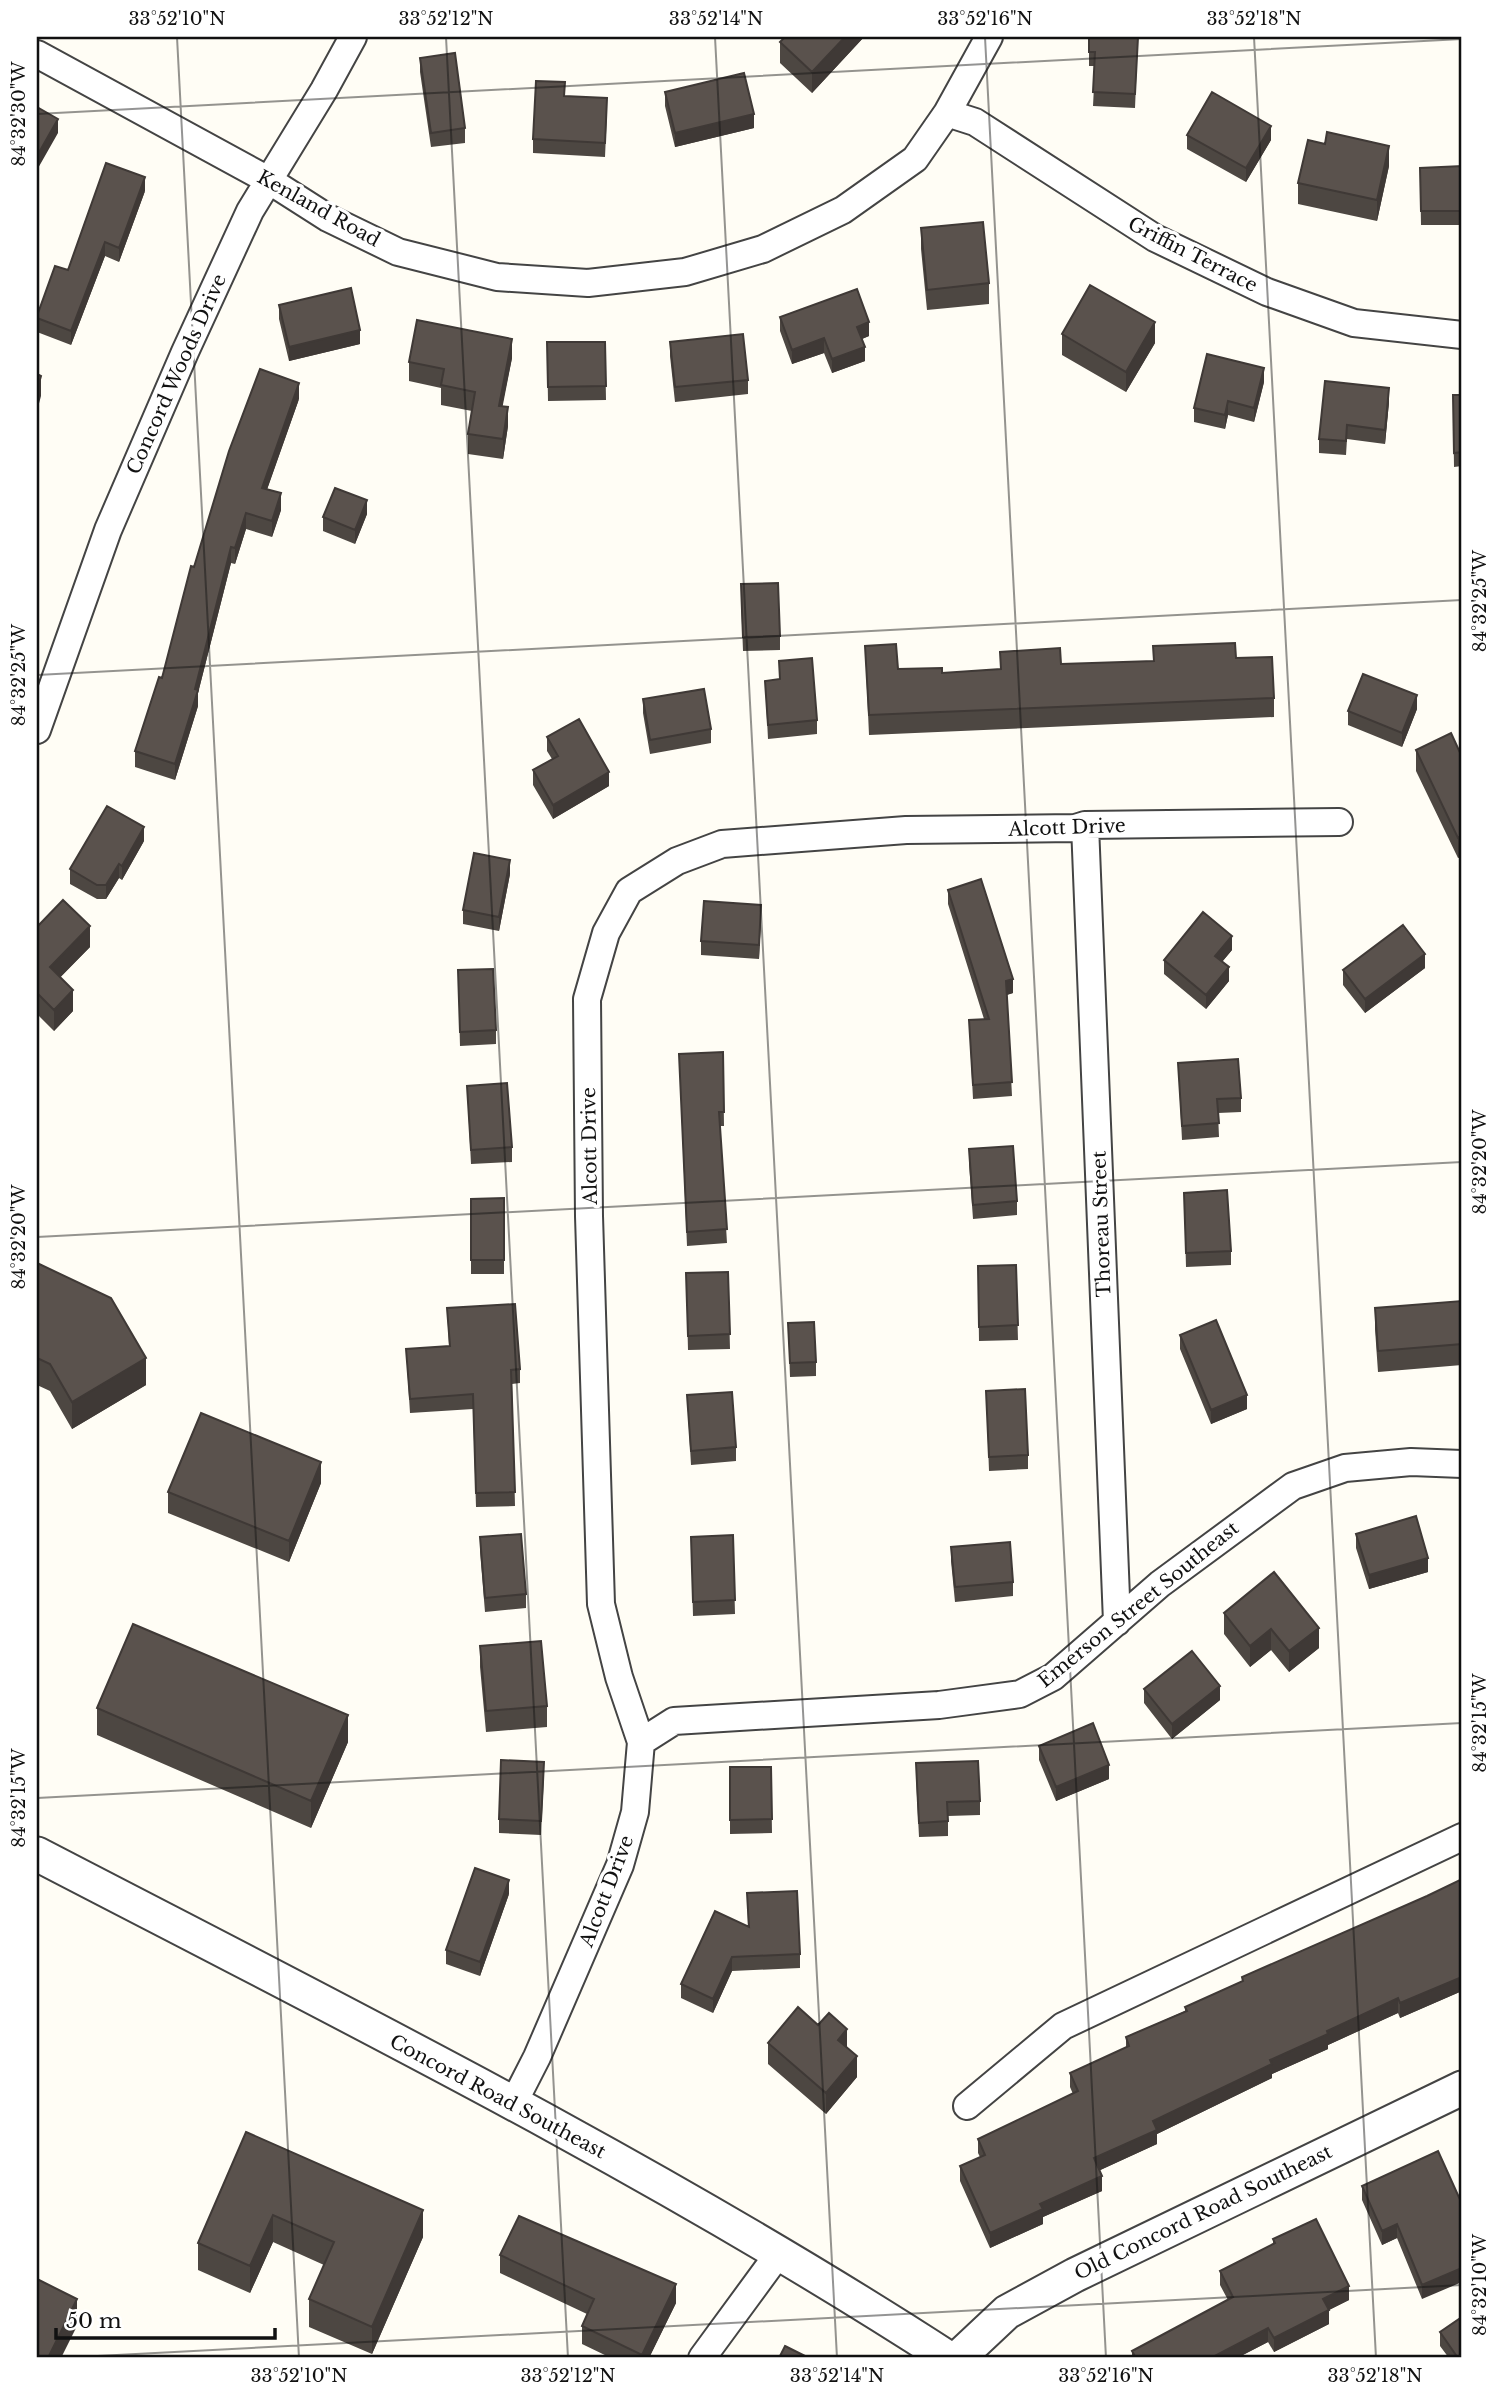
<svg xmlns="http://www.w3.org/2000/svg" width="1499" height="2395" font-family="'Libre Baskerville',serif">
	<style>
		.lines { fill: none; stroke-linecap: round; stroke-linejoin: round }
		.minor-casing { stroke: #444; stroke-width: 30 }
		.tertiary-casing { stroke: #444; stroke-width: 37 }
		.minor { stroke: #fff; stroke-width: 26 }
		.tertiary { stroke: #fff; stroke-width: 33 }
		.wall { fill: #4d4742 }
		.shaded-wall { fill: #3f3936 }
		.building { fill: #5a524d; stroke: #3f3936; stroke-width: 2 }
		.ticks { fill: none; stroke: #111; stroke-width: 2; stroke-opacity: 0.45 }
		.labels { text-anchor: middle; stroke-width: 7; stroke-linejoin: round; paint-order: stroke }
		.street-label { font-size: 19px; fill: #111; stroke: #fff }
		.neatline { fill: none; stroke: #111; stroke-width: 2.5 }
		.ticks-label { font-size: 18px; text-anchor: middle; fill: #111 }
	</style>
	<rect width="100%" height="100%" fill="#fffdf5"/>
	<g class="lines">
		<g class="minor-casing">
			<path id="minor" d="M37,54L270,181L328,218L398,252L497,277L588,283L685,272L763,249L843,210L915,159L947,113L989,37
				M947,113L975,122L1155,238L1267,292L1354,323L1462,335
				M37,730L108,530L185,352L250,211L324,90L353,37
				M1085,825L1117,1622
				M641,1742L674,1721L939,1705L1020,1694L1053,1677L1160,1584L1293,1486L1345,1468L1411,1462L1462,1464
				M514,2102L537,2057L620,1865L635,1812L641,1742L619,1677L601,1604L589,1216L587,999L606,933L629,891L677,861L722,844L906,830L1075,828L1085,825L1339,822
				M967,2106L1063,2026L1462,1837
				M702,2358L779,2253"/>
		</g>
		<g class="tertiary-casing">
			<path id="tertiary" d="M37,1854C345,2014 656,2169 948,2358
				M958,2358L1007,2312L1075,2275L1462,2088"/>
		</g>
		<use href="#minor" class="minor"/>
		<use href="#tertiary" class="tertiary"/>
	</g>
	<path class="wall" d="M785,37H864L812,93L780,63V42Z
		M1089,37H1138L1135,108L1093,106L1095,66H1089Z
		M420,58L465,128V143L431,147L420,72Z
		M665,92L754,128L675,147L665,106Z
		M565,96L607,112L605,157L533,153V139Z
		M1187,135L1271,140L1246,182L1187,149Z
		M1389,166L1377,221L1298,204V183Z
		M1462,166V225H1421L1420,168Z
		M145,191L119,262L105,256L71,345L37,332V316L68,270Z
		M921,228L989,283V304L927,310L921,249Z
		M279,305L360,344L289,361L279,319Z
		M780,317L869,336L862,339L865,361L832,373L824,353L792,364L780,331Z
		M1062,334L1155,343L1126,392L1062,355Z
		M547,342H605L606,400L548,401Z
		M670,342L748,380V394L675,402L670,356Z
		M512,358L502,406L508,426L503,459L468,454V434L472,411L441,405V388L409,381V362Z
		M1264,382L1254,422L1228,415L1225,429L1194,422V408Z
		M1453,395H1462V466L1454,467Z
		M299,399L267,489L281,510L272,537L246,529L235,564L231,563L198,693V706L175,780L135,767V751L162,678L194,567Z
		M1389,402L1385,444L1347,439L1346,455L1319,453V439Z
		M367,514L355,544L323,531V517Z
		M741,599L780,636V650L743,651Z
		M865,646L898,669L942,673L1000,669V652L1061,664L1236,658L1274,698V717L869,735Z
		M779,661L817,720V734L768,739L765,681L779,680Z
		M643,699L711,729V743L650,754L643,713Z
		M1417,709L1402,747L1348,725V711Z
		M547,737L609,786L553,819L533,785V770L552,759L547,751Z
		M1416,750L1462,757L1458,858L1416,771Z
		M144,841L122,880L119,878L106,899H97L70,884V869Z
		M510,874L499,931L463,924V910Z
		M948,890L1013,993L1007,995L1012,1096L973,1099L969,1020L984,1019L948,904Z
		M761,919L759,959L701,955V941Z
		M37,927L90,947L60,977L73,1011L54,1031L37,1014Z
		M1232,950L1222,962L1229,981L1206,1009L1164,974V960Z
		M1425,968L1365,1013L1343,985V970Z
		M458,970L496,1030V1044L460,1046Z
		M723,1052L724,1126H720L727,1243L687,1246L679,1054Z
		M1178,1063L1241,1098V1112L1218,1113L1219,1137L1182,1140Z
		M467,1086L512,1147V1162L471,1164Z
		M969,1149L1017,1201V1215L973,1219L969,1163Z
		M1184,1193L1231,1251V1265L1186,1267Z
		M504,1198V1274H471V1199Z
		M37,1263L146,1385L72,1429L50,1391L37,1385Z
		M1016,1265L1018,1340L979,1341L978,1266Z
		M728,1272L730,1349L688,1350L686,1273Z
		M1462,1301V1365L1378,1372L1375,1329V1308Z
		M447,1308L520,1369V1383L512,1384L515,1506L476,1507L473,1409L410,1413L406,1349L449,1346Z
		M788,1323L816,1362V1376L790,1377Z
		M1180,1335L1247,1409L1211,1424L1180,1349Z
		M986,1391L1028,1455V1469L989,1471Z
		M687,1395L736,1447V1461L691,1465Z
		M321,1483L289,1562L168,1513V1492Z
		M1356,1534L1428,1572L1369,1589L1356,1548Z
		M733,1535L735,1614L693,1616L691,1537Z
		M480,1537L526,1594V1608L485,1612L480,1551Z
		M951,1547L1013,1582V1596L955,1602L951,1561Z
		M1274,1572L1319,1648L1289,1672L1271,1650L1250,1667L1224,1634V1613Z
		M480,1646L547,1706V1727L486,1732L480,1667Z
		M1144,1689L1220,1700L1172,1739L1144,1703Z
		M97,1708L348,1742L311,1828L97,1735Z
		M1039,1746L1109,1779L1056,1801L1039,1760Z
		M730,1767H771L772,1833L730,1834Z
		M544,1776L541,1835L499,1833V1819Z
		M916,1777L980,1801V1815L948,1816V1836L919,1837Z
		M1462,1879V1991L1400,2018L1398,2013L1328,2045V2049L1272,2074V2078L1157,2134V2144L1100,2170L1102,2191L1043,2217V2224L990,2248L960,2181V2166L980,2157L978,2153V2139L1073,2094L1070,2087V2073L1126,2048V2037L1185,2011V2007L1242,1981V1977L1427,1896Z
		M747,1893L800,1954V1968L732,1971L713,2013L681,1998V1984L748,1926Z
		M509,1894L480,1976L446,1964V1950Z
		M768,2043L847,2048L857,2077L826,2114L768,2064Z
		M246,2132L423,2237L372,2354L309,2327V2299L324,2265L273,2242L250,2293L198,2270V2243Z
		M1438,2151L1422,2299L1397,2238L1382,2245L1362,2200V2186Z
		M1273,2239L1349,2300L1329,2310V2324L1274,2352L1268,2342L1237,2358H1132V2351L1228,2300L1220,2285V2271L1273,2244Z
		M500,2255L676,2303L649,2358H611L582,2344V2326L587,2314L500,2273Z
		M1440,2332L1462,2358H1449L1440,2346Z"/>
	<path class="shaded-wall" d="M845,37H864L812,93V72Z
		M754,114V128L675,147V133Z
		M58,119V133L37,170V156Z
		M1271,126V140L1246,182V168Z
		M1389,146V166L1377,221V200Z
		M145,177V191L119,262V248Z
		M105,242V256L71,345V331Z
		M869,322V336L857,341V327Z
		M1155,322V343L1126,392V372Z
		M360,330V344L289,361V347Z
		M824,338V353L792,364V350Z
		M512,339V358L499,425V406Z
		M865,347V361L832,373V359Z
		M1264,368V382L1254,422V408Z
		M41,376V396L37,411V390Z
		M299,383V399L262,504V488Z
		M1389,388V402L1385,444V430Z
		M1228,401V415L1225,429V415Z
		M508,407V426L503,459V439Z
		M281,493V510L272,537V521Z
		M367,500V514L355,544V530Z
		M246,513V529L235,564V548Z
		M231,547V563L198,693V706L175,780V764Z
		M1417,695V709L1402,747V733Z
		M609,772V786L553,819V805Z
		M144,827V841L122,880V866Z
		M1462,836V857L1458,858V838Z
		M510,860V874L499,931V917Z
		M119,864V878L106,899V885Z
		M761,905V919L759,959V945Z
		M90,926V947L50,988V967Z
		M1232,936V950L1215,970V956Z
		M1425,954V968L1365,1013V999Z
		M1229,967V981L1206,1009V995Z
		M1013,979V993L1006,995V981Z
		M73,990V1011L54,1031V1010Z
		M146,1358V1385L72,1429V1402Z
		M1247,1395V1409L1211,1424V1410Z
		M321,1462V1483L289,1562V1541Z
		M1428,1558V1572L1369,1589V1575Z
		M1319,1628V1648L1289,1672V1651Z
		M1271,1629V1650L1250,1667V1646Z
		M1220,1686V1700L1172,1739V1724Z
		M348,1715V1742L311,1828V1801Z
		M1109,1765V1779L1056,1801V1787Z
		M509,1880V1894L480,1976V1962Z
		M732,1957V1971L713,2013V1999Z
		M1462,1976V1991L1400,2018V2003Z
		M1398,1998V2013L1328,2045V2049L1272,2074V2078L1157,2134V2144L1094,2173V2158L1153,2121L1327,2031Z
		M847,2029V2049L838,2040Z
		M857,2056V2077L826,2114V2093Z
		M1102,2176V2191L1043,2217V2224L990,2248V2233L1040,2204Z
		M423,2210V2237L372,2354V2327Z
		M273,2215V2242L250,2293V2266Z
		M1397,2224V2238L1382,2245V2231Z
		M1462,2268V2282L1422,2299V2285Z
		M676,2284V2303L649,2358H642V2355Z
		M1349,2286V2300L1323,2313V2299Z
		M77,2299V2326L61,2358H48Z
		M1329,2310V2324L1274,2352V2338Z
		M1268,2328V2342L1237,2358H1211Z"/>
	<path class="building" d="M785,37H845L812,72L780,42Z
		M1089,37H1138L1135,94L1093,92L1095,52H1089Z
		M455,53L465,128L431,133L420,58Z
		M744,73L754,114L675,133L665,92Z
		M536,81L565,82L564,96L607,98L605,143L533,139Z
		M1212,92L1271,126L1246,168L1187,135Z
		M37,107L58,119L37,156Z
		M1327,132L1389,146L1377,200L1298,183L1308,140L1325,144Z
		M106,163L145,177L119,248L105,242L71,331L37,318V316L55,266L68,270Z
		M1462,166V211H1421L1420,168Z
		M983,222L989,283L927,290L921,228Z
		M1090,285L1155,322L1126,372L1062,334Z
		M351,288L360,330L289,347L279,305Z
		M857,289L869,322L857,327L865,347L832,359L824,338L792,350L780,317Z
		M417,320L512,339L499,406L508,407L503,439L468,434L475,392L441,385L444,369L409,362Z
		M743,334L748,380L675,387L670,342Z
		M547,342H605L606,386L548,387Z
		M1207,354L1264,368L1254,408L1228,401L1225,415L1194,408Z
		M260,369L299,383L262,488L281,493L272,521L246,513L235,548L231,547L195,689L198,690L175,764L135,751L159,677L162,678L191,566L194,567L229,451Z
		M37,374L41,376L37,390Z
		M1325,381L1389,388L1385,430L1347,425L1346,441L1319,439Z
		M1453,395H1462V452L1454,453Z
		M335,488L367,500L355,530L323,517Z
		M778,583L780,636L743,637L741,584Z
		M1235,643L1236,658L1272,657L1274,698L869,715L865,646L896,644L898,669L942,668V673L1001,669L1000,652L1060,648L1061,664L1154,661L1153,646Z
		M812,658L817,720L768,725L765,681L780,679L779,661Z
		M1363,674L1417,695L1402,733L1348,711Z
		M704,689L711,729L650,740L643,699Z
		M579,719L609,772L553,805L533,770L558,756L547,737Z
		M1451,733L1462,757V836L1458,838L1416,750Z
		M107,806L144,827L122,866L119,864L106,885H97L70,869Z
		M474,853L510,860L499,917L463,910Z
		M981,879L1013,979L1006,981L1012,1082L973,1085L969,1020L989,1019L948,890Z
		M63,900L90,926L50,967L73,990L54,1010L37,993V927Z
		M704,901L761,905L759,945L701,941Z
		M1203,912L1232,936L1215,956L1229,967L1206,995L1164,960Z
		M1403,925L1425,954L1365,999L1343,970Z
		M493,969L496,1030L460,1032L458,970Z
		M723,1052L724,1112H719L727,1229L687,1232L679,1054Z
		M1238,1059L1241,1098L1217,1099L1219,1123L1182,1126L1178,1063Z
		M507,1083L512,1147L471,1150L467,1086Z
		M1013,1146L1017,1201L973,1205L969,1149Z
		M1227,1190L1231,1251L1186,1253L1184,1193Z
		M504,1198V1260H471V1199Z
		M37,1263L111,1298L146,1358L72,1402L50,1364L37,1358Z
		M1016,1265L1018,1325L979,1327L978,1266Z
		M728,1272L730,1334L688,1336L686,1273Z
		M1462,1301V1344L1378,1351L1375,1308Z
		M515,1304L520,1369L511,1370L515,1492L476,1493L473,1394L410,1399L406,1349L450,1346L447,1308Z
		M1216,1320L1247,1395L1211,1410L1180,1335Z
		M814,1322L816,1362L790,1363L788,1323Z
		M1025,1389L1028,1455L989,1457L986,1391Z
		M732,1392L736,1447L691,1451L687,1395Z
		M201,1413L321,1462L289,1541L168,1492Z
		M1416,1516L1428,1558L1369,1575L1356,1534Z
		M521,1534L526,1594L485,1598L480,1537Z
		M733,1535L735,1600L693,1602L691,1537Z
		M1010,1542L1013,1582L955,1587L951,1547Z
		M1274,1572L1319,1628L1289,1651L1271,1629L1250,1646L1224,1613Z
		M133,1624L348,1715L311,1801L97,1708Z
		M541,1641L547,1706L486,1711L480,1646Z
		M1192,1651L1220,1686L1172,1724L1144,1689Z
		M1093,1723L1109,1765L1056,1787L1039,1746Z
		M501,1760L544,1762L541,1821L499,1819Z
		M978,1761L980,1801L947,1802L948,1821L919,1823L916,1763Z
		M730,1767H771L772,1819L730,1820Z
		M475,1868L509,1880L480,1962L446,1950Z
		M1462,1879V1977L1400,2003L1398,1998L1327,2031L1328,2034L1270,2060L1272,2064L1153,2121L1157,2130L1094,2158L1102,2176L1040,2204L1043,2209L990,2233L960,2166L985,2155L978,2139L1078,2091L1070,2073L1129,2046L1126,2037L1187,2011L1185,2007L1243,1981L1242,1977L1427,1896Z
		M797,1891L800,1954L732,1957L713,1999L681,1984L715,1911L749,1927L747,1893Z
		M798,2007L818,2025L829,2013L847,2029L838,2040L857,2056L826,2093L768,2043Z
		M246,2132L423,2210L372,2327L309,2299L334,2242L273,2215L250,2266L198,2243Z
		M1438,2151L1462,2204V2268L1422,2285L1397,2224L1382,2231L1362,2186Z
		M519,2216L676,2284L642,2355L582,2326L594,2299L500,2255Z
		M1316,2219L1349,2286L1323,2299L1329,2310L1274,2338L1268,2328L1211,2358H1136L1132,2351L1233,2297L1220,2271L1275,2243L1273,2239Z
		M37,2279L77,2299L48,2358H37Z
		M1462,2317V2358H1458L1440,2332Z
		M785,2346L809,2358H779Z"/>
	<path class="ticks" d="M177,37L299,2358M446,37L568,2358M715,37L837,2358M985,37L1106,2358M1254,37L1376,2358M37,114L1462,39M37,675L1462,600M37,1237L1462,1162M37,1798L1462,1723M59,2358L1462,2285"/>
	<g class="labels">
		<g class="street-label">
			<text transform="translate(319 208) rotate(29)" y="7">Kenland Road</text>
			<text transform="translate(1193 254) rotate(27)" y="7">Griffin Terrace</text>
			<text transform="translate(176 374) rotate(-66)" y="7">Concord Woods Drive</text>
			<text transform="translate(1067 827) rotate(-2)" y="7">Alcott Drive</text>
			<text transform="translate(589 1146) rotate(-91)" y="7">Alcott Drive</text>
			<text transform="translate(1101 1224) rotate(-92)" y="7">Thoreau Street</text>
			<text transform="translate(1138 1604) rotate(-39)" y="7">Emerson Street Southeast</text>
			<text transform="translate(606 1891) rotate(-69)" y="7">Alcott Drive</text>
			<text transform="translate(498 2096) rotate(28)" y="7">Concord Road Southeast</text>
			<text transform="translate(1203 2212) rotate(-26)" y="7">Old Concord Road Southeast</text>
		</g>
	</g>
	<rect width="1499" height="2395" fill="none" stroke="#ffffff" stroke-width="77"/>
	<path d="M56 2328v10h219v-10" fill="none" stroke="#111111" stroke-width="3.5"/>
	<text x="66" y="2328" font-size="21" fill="#111111" stroke="#ffffff" stroke-width="5" paint-order="stroke">50 m</text>
	<rect x="38" y="38" width="1422" height="2318" class="neatline"/>
	<g class="ticks-label">
		<text x="177" y="25">33°52'10"N</text>
		<text x="446" y="25">33°52'12"N</text>
		<text x="716" y="25">33°52'14"N</text>
		<text x="985" y="25">33°52'16"N</text>
		<text x="1254" y="25">33°52'18"N</text>
		<text transform="translate(19 114) rotate(-90)" y="6">84°32'30"W</text>
		<text transform="translate(1480 601) rotate(-90)" y="6">84°32'25"W</text>
		<text transform="translate(19 675) rotate(-90)" y="6">84°32'25"W</text>
		<text transform="translate(1480 1162) rotate(-90)" y="6">84°32'20"W</text>
		<text transform="translate(19 1237) rotate(-90)" y="6">84°32'20"W</text>
		<text transform="translate(1480 1723) rotate(-90)" y="6">84°32'15"W</text>
		<text transform="translate(19 1798) rotate(-90)" y="6">84°32'15"W</text>
		<text transform="translate(1480 2285) rotate(-90)" y="6">84°32'10"W</text>
		<text x="299" y="2382">33°52'10"N</text>
		<text x="568" y="2382">33°52'12"N</text>
		<text x="837" y="2382">33°52'14"N</text>
		<text x="1106" y="2382">33°52'16"N</text>
		<text x="1375" y="2382">33°52'18"N</text>
	</g>
</svg>
